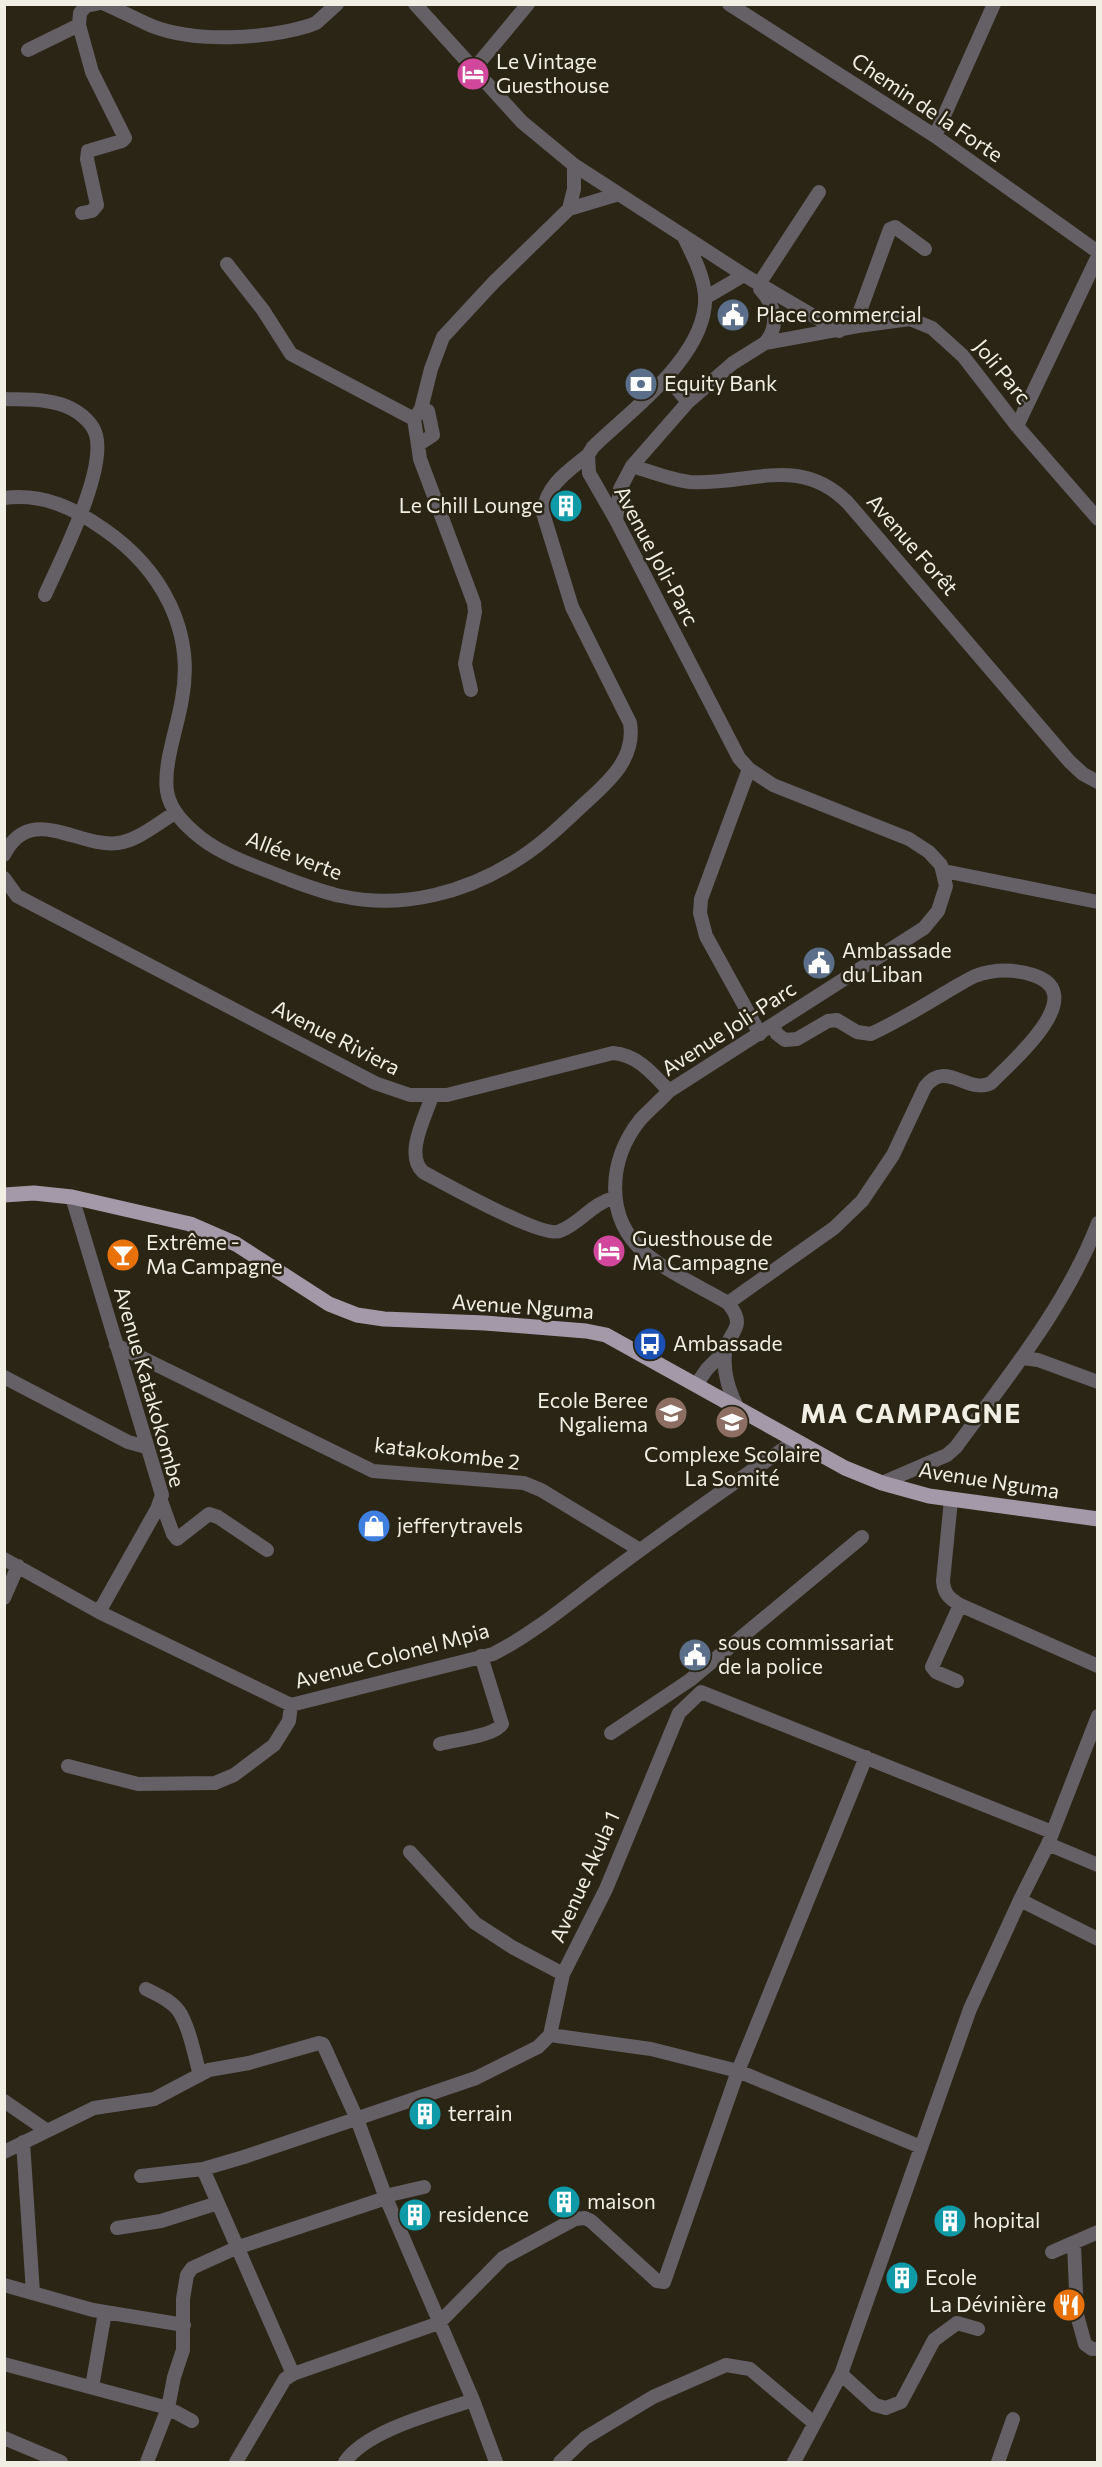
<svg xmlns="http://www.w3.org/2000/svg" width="1102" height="2467" font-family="Commissioner,sans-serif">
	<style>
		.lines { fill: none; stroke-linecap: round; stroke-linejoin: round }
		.minor { stroke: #655f66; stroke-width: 14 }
		.major { stroke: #a499a8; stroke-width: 15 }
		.labels { text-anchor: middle; stroke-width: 5; stroke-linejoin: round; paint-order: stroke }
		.poi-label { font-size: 21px; fill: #f1eee3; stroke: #2a2514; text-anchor: start }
		.street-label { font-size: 21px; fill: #f1eee3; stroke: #2a2514 }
		.district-label { font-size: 27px; font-weight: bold; letter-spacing: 1.5px; fill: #f1eee3; stroke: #2a2514 }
	</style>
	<rect width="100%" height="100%" fill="#2a2514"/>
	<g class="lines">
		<path class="minor" d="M105,4C121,11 136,19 152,26C195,43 264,39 308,26L316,23L337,4
			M415,4L522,122L574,165L744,275L839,331
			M729,4L935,136L1098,252
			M28,50L79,25
			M474,69L528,4
			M935,136L994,4
			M569,209L574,189V165
			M82,213L92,211L97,205L87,159L88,151L122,141L125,138L92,72L79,25L80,13L86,6L96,4
			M683,235C692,254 703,273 705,295C709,354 631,410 593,447L588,455L589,473L616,520L739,758L749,769L773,785L909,839L929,852L941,865L946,886L938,911L924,928L669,1091C660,1101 649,1110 640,1120C608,1160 604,1218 645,1253C669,1273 701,1287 728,1303C749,1329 727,1331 725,1353C723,1373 729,1390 737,1407
			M227,264L263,310L291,354L414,419
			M759,284L819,192
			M760,289C775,305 780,326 765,343
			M705,298L744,275
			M858,326L860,311L890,229L895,227L925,249
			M667,377L688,402
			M4,399C26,400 52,398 72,409C82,414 93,424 96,435C106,472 61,559 45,595
			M421,409L431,369L443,337L494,282L569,209L619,194
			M421,409L428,411L433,435L418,445L414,419Z
			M1017,426L1098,256
			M418,445L420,459L474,603L475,612L465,664L471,690
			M632,466C650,471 670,480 690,482C748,486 799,453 848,503L1069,761L1083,774L1098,782
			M4,498C43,493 74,508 105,530C161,569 195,630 182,699C178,726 163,764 167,791C170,811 186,826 201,838C224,856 258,867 285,878C304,885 322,892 341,896C403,910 468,892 520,858C543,843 564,823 584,804C608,782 636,759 630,723L572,607L543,513C546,485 567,472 588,455
			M616,520L620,489L632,466L688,402L733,363L765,343L858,326L910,319L932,328L963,356L1017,426L1098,519
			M749,769L701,899L700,913L706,936L760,1034
			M4,855C30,802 78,848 118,843C137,841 158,823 175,813
			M944,871L1098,902
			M4,878L17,896L375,1083L410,1095H447L613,1053C638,1055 653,1074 669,1091
			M432,1096C426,1116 404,1154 423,1172C444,1183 543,1239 560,1231C581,1223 592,1203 614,1198
			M72,1197L162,1495L157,1509L99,1612
			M728,1303L834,1228L862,1201L893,1155L925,1087C946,1059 968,1095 991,1083C1010,1063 1093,994 1033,975C1014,969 994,969 975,976C964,981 954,988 943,994C920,1008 896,1022 871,1034L857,1032L837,1020L828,1021L797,1039L785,1040L777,1034L773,1026
			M116,1345L373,1471L524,1483L541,1490L640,1550
			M1022,1358L1038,1360L1098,1382
			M4,1377L128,1442L146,1447
			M696,1385L707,1369L725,1351
			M882,1483L947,1455L956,1447C1008,1376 1066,1306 1098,1223
			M951,1500L943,1581C944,1594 949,1598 960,1605L1098,1666
			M161,1501L173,1534L177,1539L209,1514L218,1517L267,1550
			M4,1559L99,1612L291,1705L493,1654C537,1632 576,1597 616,1568C675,1524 735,1482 795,1441
			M4,1598L18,1566
			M957,1681L936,1672L932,1667L960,1605
			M611,1733L690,1680L862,1537
			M440,1744C454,1740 495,1736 502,1724L481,1656
			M68,1766L138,1784L215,1783L234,1775L274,1745L289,1721L291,1705
			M1048,1844L1098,1865
			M410,1852L475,1923L512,1947L563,1974
			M1020,1900L1098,1939
			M146,1989C158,1995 170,2000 178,2010C189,2025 195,2057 200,2075
			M550,2035L651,2049L738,2071L921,2147
			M4,2101L46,2130
			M23,2142L33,2293
			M4,2152L94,2108L154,2099L209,2070L249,2063L319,2043L323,2044L357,2119L386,2198L473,2400L496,2462
			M203,2169L293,2374
			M141,2176L203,2169L244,2157L476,2078L538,2047L550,2035L563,1974L606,1889L679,1713L701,1692L1052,1832
			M385,2196L424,2187
			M117,2228L161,2221L218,2203
			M1074,2244L1077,2315L1085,2344L1092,2349H1098
			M1052,2252L1098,2232
			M4,2285L93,2310L184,2325
			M4,2364L168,2408L192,2421
			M841,2374L875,2405L886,2408L901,2402L934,2340L957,2323L978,2329
			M92,2387L105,2312
			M4,2438L61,2462
			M147,2462L168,2408L174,2377L183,2350V2299L187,2275L192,2268L236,2248L386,2198
			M236,2462L285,2379L293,2374L439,2323L503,2258L575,2219L585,2218L591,2221L657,2281L664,2282L738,2071L866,1757
			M345,2462C367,2430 436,2413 473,2400
			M560,2462L585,2438L653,2397L726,2365L750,2369L814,2423
			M794,2462L841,2374L970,2009L1020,1900L1048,1844L1098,1716
			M998,2462L1013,2419"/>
		<path class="major" d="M4,1195L34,1193L72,1197L190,1224L236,1244L329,1304L357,1315L384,1319L485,1323L586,1331L606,1335L845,1468L882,1483L929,1496L1098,1519"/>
	</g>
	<defs>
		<g id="hotel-disc" transform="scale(1.725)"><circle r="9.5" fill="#d1479c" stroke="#2a2514"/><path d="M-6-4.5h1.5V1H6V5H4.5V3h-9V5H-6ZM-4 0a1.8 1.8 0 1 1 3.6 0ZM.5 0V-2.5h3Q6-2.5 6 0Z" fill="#fff"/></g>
		<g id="civic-disc" transform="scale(1.725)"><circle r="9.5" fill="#5c6f8a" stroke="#2a2514"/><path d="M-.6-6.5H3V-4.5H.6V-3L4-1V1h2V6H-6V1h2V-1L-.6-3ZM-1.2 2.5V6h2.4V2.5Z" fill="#fff"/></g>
		<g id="bank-disc" transform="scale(1.725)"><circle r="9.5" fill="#5c6f8a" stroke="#2a2514"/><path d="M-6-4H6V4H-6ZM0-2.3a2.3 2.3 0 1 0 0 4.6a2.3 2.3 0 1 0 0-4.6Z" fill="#fff"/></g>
		<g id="building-disc" transform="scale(1.725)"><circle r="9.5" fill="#0f9aa8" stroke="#2a2514"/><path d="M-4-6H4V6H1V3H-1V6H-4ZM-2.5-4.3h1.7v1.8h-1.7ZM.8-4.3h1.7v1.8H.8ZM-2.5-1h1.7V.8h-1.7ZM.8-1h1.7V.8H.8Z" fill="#fff"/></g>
		<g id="bar-disc" transform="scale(1.725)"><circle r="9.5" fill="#e8710a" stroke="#2a2514"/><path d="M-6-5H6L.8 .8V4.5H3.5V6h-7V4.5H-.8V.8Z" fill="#fff"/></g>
		<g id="bus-disc" transform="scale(1.725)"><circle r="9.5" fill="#1a4fb4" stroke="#2a2514"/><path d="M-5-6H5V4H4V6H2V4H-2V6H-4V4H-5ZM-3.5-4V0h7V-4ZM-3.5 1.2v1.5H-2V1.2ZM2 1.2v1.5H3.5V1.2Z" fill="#fff"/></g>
		<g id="school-disc" transform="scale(1.725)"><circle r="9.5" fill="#8d6e63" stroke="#2a2514"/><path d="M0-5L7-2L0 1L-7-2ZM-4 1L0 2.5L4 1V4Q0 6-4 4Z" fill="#fff"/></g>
		<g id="shop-disc" transform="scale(1.725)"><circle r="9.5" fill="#3f7fe0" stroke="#2a2514"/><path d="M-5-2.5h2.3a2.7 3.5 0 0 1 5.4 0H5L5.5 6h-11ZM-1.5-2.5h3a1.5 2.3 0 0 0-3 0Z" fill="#fff"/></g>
		<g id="restaurant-disc" transform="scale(1.725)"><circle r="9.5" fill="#e8710a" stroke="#2a2514"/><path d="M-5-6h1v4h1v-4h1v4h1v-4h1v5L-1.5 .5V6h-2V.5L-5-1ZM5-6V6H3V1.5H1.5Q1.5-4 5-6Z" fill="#fff"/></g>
	</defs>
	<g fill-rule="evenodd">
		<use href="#hotel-disc" x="473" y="74"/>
		<use href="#civic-disc" x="733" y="315"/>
		<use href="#bank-disc" x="641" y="384"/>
		<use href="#building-disc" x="566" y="506"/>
		<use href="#civic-disc" x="819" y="963"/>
		<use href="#hotel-disc" x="609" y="1251"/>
		<use href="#bar-disc" x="123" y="1255"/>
		<use href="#bus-disc" x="650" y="1344"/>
		<use href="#school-disc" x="671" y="1413"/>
		<use href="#school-disc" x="732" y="1422"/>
		<use href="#shop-disc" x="374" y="1526"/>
		<use href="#civic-disc" x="695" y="1655"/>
		<use href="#building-disc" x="425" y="2114"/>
		<use href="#building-disc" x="564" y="2202"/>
		<use href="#building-disc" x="415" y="2215"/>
		<use href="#building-disc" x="950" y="2221"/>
		<use href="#building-disc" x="902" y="2278"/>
		<use href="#restaurant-disc" x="1069" y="2305"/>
	</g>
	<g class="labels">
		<g class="poi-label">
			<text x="496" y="69">Le Vintage<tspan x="496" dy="24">Guesthouse</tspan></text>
			<text x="756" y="322">Place commercial</text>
			<text x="664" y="391">Equity Bank</text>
			<text x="543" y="513" text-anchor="end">Le Chill Lounge</text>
			<text x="842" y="958">Ambassade<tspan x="842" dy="24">du Liban</tspan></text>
			<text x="632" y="1246">Guesthouse de<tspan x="632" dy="24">Ma Campagne</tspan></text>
			<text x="146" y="1250">Extrême -<tspan x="146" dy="24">Ma Campagne</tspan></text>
			<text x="673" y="1351">Ambassade</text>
			<text x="648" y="1408" text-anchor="end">Ecole Beree<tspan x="648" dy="24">Ngaliema</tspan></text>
			<text x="732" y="1462" text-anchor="middle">Complexe Scolaire<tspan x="732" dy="24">La Somité</tspan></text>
			<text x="397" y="1533">jefferytravels</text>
			<text x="718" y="1650">sous commissariat<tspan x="718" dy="24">de la police</tspan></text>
			<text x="448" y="2121">terrain</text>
			<text x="587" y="2209">maison</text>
			<text x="438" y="2222">residence</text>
			<text x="973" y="2228">hopital</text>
			<text x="925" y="2285">Ecole</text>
			<text x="1046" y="2312" text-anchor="end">La Dévinière</text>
		</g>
		<g class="street-label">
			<text transform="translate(927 108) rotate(34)" y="7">Chemin de la Forte</text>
			<text transform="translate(1002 372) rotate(51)" y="7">Joli Parc</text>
			<text transform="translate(912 545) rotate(49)" y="7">Avenue Forêt</text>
			<text transform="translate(656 556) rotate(62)" y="7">Avenue Joli-Parc</text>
			<text transform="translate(294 856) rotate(21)" y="7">Allée verte</text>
			<text transform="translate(729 1029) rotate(-33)" y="7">Avenue Joli-Parc</text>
			<text transform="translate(336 1038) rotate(27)" y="7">Avenue Riviera</text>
			<text transform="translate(523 1307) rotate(4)" y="7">Avenue Nguma</text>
			<text transform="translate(149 1387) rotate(74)" y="7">Avenue Katakokombe</text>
			<text transform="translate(447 1454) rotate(7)" y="7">katakokombe 2</text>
			<text transform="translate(989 1481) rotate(9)" y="7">Avenue Nguma</text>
			<text transform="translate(392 1656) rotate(-15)" y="7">Avenue Colonel Mpia</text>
			<text transform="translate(585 1877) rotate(-66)" y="7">Avenue Akula 1</text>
		</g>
		<g class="district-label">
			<text x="911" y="1423">MA CAMPAGNE</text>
		</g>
	</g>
	<rect width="1102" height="2467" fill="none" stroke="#f1eee3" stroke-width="12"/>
</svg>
